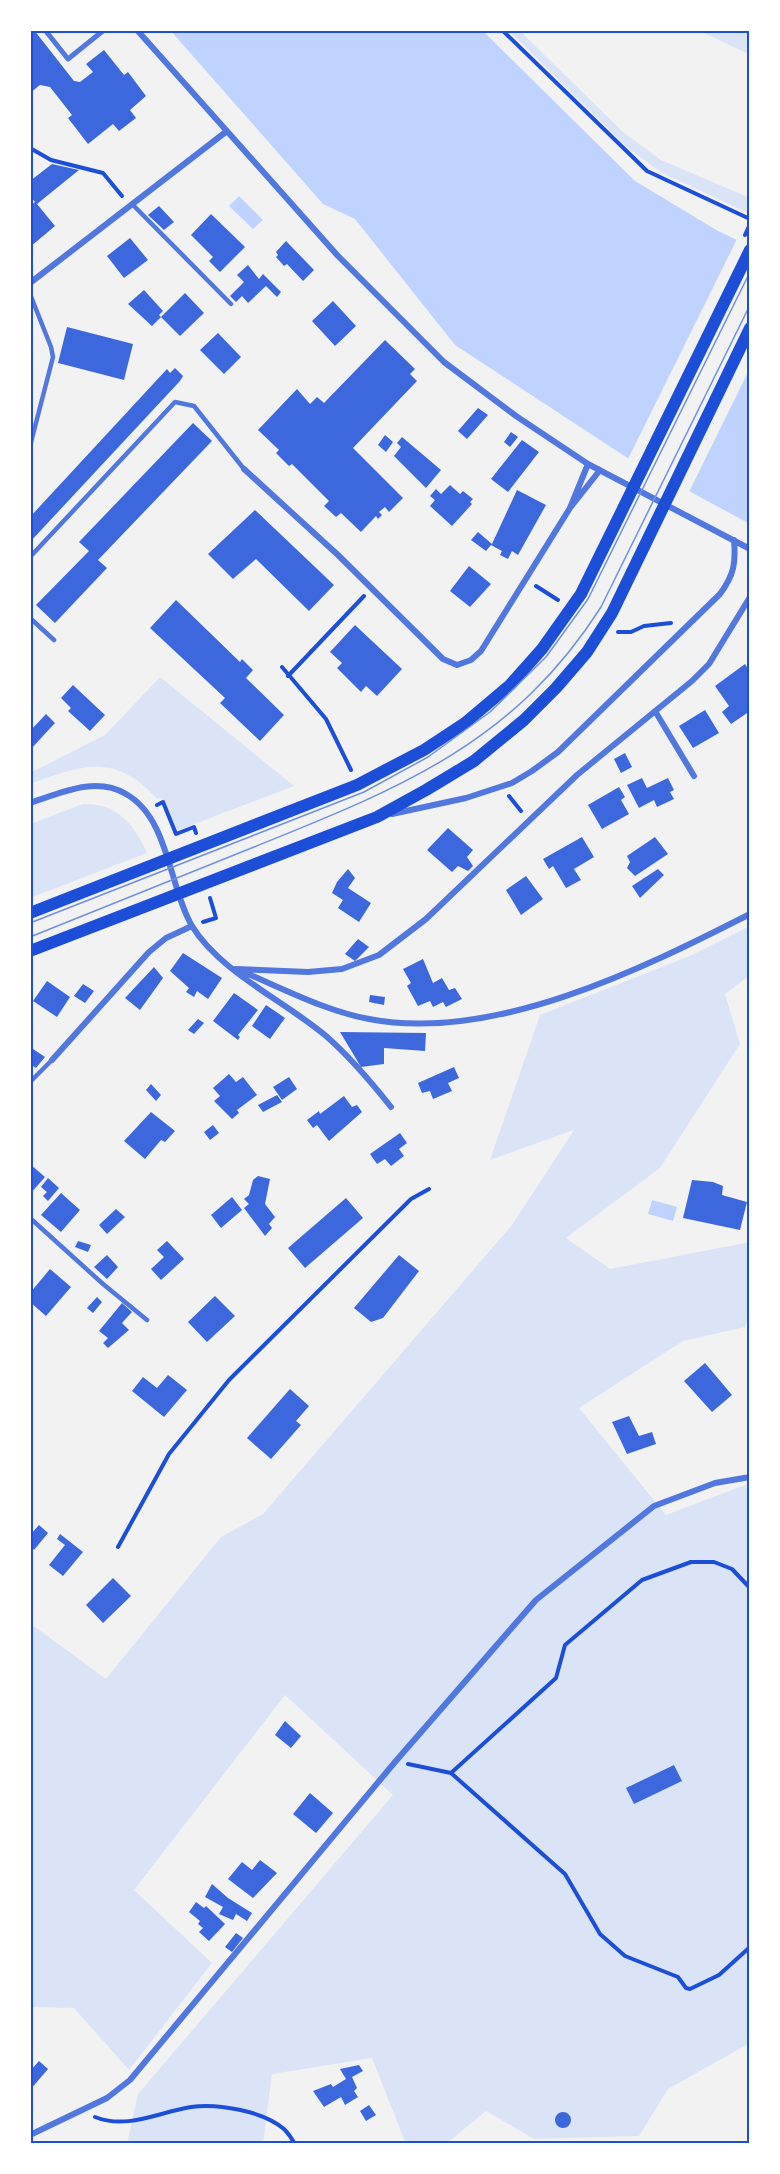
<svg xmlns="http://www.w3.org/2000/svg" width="780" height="2174" font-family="Inter,sans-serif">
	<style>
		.green { fill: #dbe4f7 }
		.water { fill: #bfd3fe }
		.pier { fill: #f2f2f2 }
		.building { fill: #3d67dc }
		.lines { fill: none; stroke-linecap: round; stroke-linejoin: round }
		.path { stroke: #1d4ed8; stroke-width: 4 }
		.service { stroke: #5277de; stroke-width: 4.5 }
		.pedestrian { stroke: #5277de; stroke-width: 5 }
		.minor { stroke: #5277de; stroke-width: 6 }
		.secondary { stroke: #1d4ed8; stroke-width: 12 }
		.tram { stroke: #7290e2; stroke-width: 1.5 }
		.neatline { fill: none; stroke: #1d4ed8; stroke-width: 2 }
	</style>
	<rect width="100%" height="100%" fill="#f2f2f2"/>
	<path class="green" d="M508,30H519L623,132L661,160L750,198V214L662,173L629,149Z
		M698,30H750V55Z
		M160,677L294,786L176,831L162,798L157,799C115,752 82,765 30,784V773L105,735Z
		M83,804C117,803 134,824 147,853L30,898V824Z
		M750,926V975L725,994L740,1044L660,1168L566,1238L610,1269L750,1242V1309L745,1327L683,1341L579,1408L666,1515L750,1483V2043L668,2089L639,2136L534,2139L486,2111L446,2144H406L372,2058L272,2074L263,2144H127L138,2094L393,1795L285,1695L134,1890L212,1963L129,2070L74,2008L31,2007L30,2002V1633L34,1626L106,1679L221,1537L263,1514L512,1225L574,1130L490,1160L540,1015L692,955Z"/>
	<path class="water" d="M170,30H482L635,181L718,231L750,246V524L626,457L455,345L355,219L323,204Z
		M239,196L263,220L253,229L229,206Z
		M652,1200L677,1207L673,1221L648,1214Z"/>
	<path class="pier" d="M738,237L750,242V368L688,494L627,461Z"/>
	<path class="building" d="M30,30H34L74,81L80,82L93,72L86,64L104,50L124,75L128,72L146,96L130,110L136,118L119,131L113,124L88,144L68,118L72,115L50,87L40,85L30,93Z
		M52,164L79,170L37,204L55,226L30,247V206L35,202L30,196L33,190L30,181Z
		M159,206L174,222L164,230L148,215Z
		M211,214L245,247L220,272L209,261L213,257L191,235Z
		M130,238L148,260L124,278L107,256Z
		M286,241L314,270L303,281L287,264L284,266L276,257L278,255L276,252Z
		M248,265L259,279L263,274L281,292L277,297L266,286L248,303L242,296L236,302L230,296L244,282L237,275Z
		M144,290L163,311L159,315L161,317L152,326L128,304Z
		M185,293L204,313L180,336L161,317Z
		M333,301L356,326L335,346L312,321Z
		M67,327L133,344L124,380L58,363Z
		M218,333L241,357L224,374L200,350Z
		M385,340L415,369L410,374L417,381L353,448L403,498L389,512L385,507L379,512L382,515L378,519L376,516L361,532L341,513L336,517L324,506L329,501L292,464L289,466L276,453L279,450L258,430L297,389L310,404L317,397L324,403Z
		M175,368L183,376L180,381L30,542V517L167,369L170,373Z
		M478,408L488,415L467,439L458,431Z
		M193,423L212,441L98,560L107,568L55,623L36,605L89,551L79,542Z
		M511,432L518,437L510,447L504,442Z
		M385,435L393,442L386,452L378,445Z
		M402,437L441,470L426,488L394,456L401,447L397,443Z
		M522,440L539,452L508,492L491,479Z
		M450,485L460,494L463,491L473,499L470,502L472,504L452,526L430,506L435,500L430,496L436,489L441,494Z
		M517,490L546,505L518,555L512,551L508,559L500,555L502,551L491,545L486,551L471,540L478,532L492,544Z
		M255,510L334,585L309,611L256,559L233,579L208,554Z
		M469,566L491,584L470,607L450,591Z
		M176,600L240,662L242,659L253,670L246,678L284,715L260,741L220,703L225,698L150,628Z
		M355,625L402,669L377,696L366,686L361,692L337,668L342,663L330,652Z
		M745,664L750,672V711L731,724L722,712L729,706L715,686Z
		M73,685L105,715L90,731L68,711L71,708L61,698Z
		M705,710L719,733L693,748L679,726Z
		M46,714L55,723L30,750V731Z
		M625,753L632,767L621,773L614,759Z
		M642,778L647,788L668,778L674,790L670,792L674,799L657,807L654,800L639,808L627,785Z
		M619,787L625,797L621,800L629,814L602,829L588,805Z
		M448,828L473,850L467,857L473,866L468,871L458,866L452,872L427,850Z
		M582,837L594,857L574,869L581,880L566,888L553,866L549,869L543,859Z
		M655,837L668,854L635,876L627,868L630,862L627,856Z
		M348,869L355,878L348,888L371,903L359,922L338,908L343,900L332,893L337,882Z
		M658,869L664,875L640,898L632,886Z
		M526,876L543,899L521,915L506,890Z
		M358,939L369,947L355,961L345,954Z
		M183,953L222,978L208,999L197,991L194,997L186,992L189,988L170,971Z
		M423,959L433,983L442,978L449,990L455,988L462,999L446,1007L443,1002L433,1007L430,1001L418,1006L407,986L411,983L403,969Z
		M154,967L163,978L140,1010L125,998Z
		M47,981L70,997L57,1017L33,1001Z
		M83,984L94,991L85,1003L74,996Z
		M234,993L258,1010L238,1035L240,1037L238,1040L213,1021Z
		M370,995L385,997L384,1005L369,1002Z
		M266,1005L285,1018L270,1039L252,1026Z
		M198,1019L204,1023L194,1034L188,1030Z
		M340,1032L426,1033L425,1051L384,1048V1064L361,1067Z
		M30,1047L45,1057L36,1068L30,1064Z
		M454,1067L459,1078L448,1083L452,1091L433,1099L430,1091L422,1093L418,1083Z
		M229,1074L236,1082L243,1077L257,1095L237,1110L239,1113L232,1119L214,1101L220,1096L213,1088Z
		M289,1077L297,1089L282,1100L273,1087Z
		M151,1084L161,1095L156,1101L146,1090Z
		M277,1095L282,1102L263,1112L258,1105Z
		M344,1096L352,1107L357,1105L362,1112L329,1141L317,1125L313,1128L307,1120L319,1111L320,1114Z
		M151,1112L175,1131L165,1142L161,1140L145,1159L124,1141Z
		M213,1125L219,1133L210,1140L204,1132Z
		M400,1133L407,1143L399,1149L404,1156L391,1166L385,1159L377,1164L370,1154Z
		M30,1164L45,1177L30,1194Z
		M258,1176L270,1179L265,1204L275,1217L269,1224L272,1228L265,1236L244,1208L249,1204L244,1199L249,1195L253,1180Z
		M48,1178L59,1188L48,1201L43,1196L47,1192L41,1187Z
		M692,1180L713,1182L723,1186L722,1195L747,1202L740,1230L683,1218Z
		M61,1193L80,1210L61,1232L41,1215Z
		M232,1197L242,1210L221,1228L211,1215Z
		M346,1198L363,1218L305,1268L288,1248Z
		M116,1209L125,1217L107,1234L99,1225Z
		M78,1241L91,1245L88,1252L75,1247Z
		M167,1241L184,1259L161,1280L151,1269L164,1257L157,1250Z
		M107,1255L118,1267L107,1279L94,1267Z
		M399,1255L419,1271L383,1318L371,1322L354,1308Z
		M50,1269L71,1287L46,1316L30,1302V1293Z
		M215,1296L235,1316L207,1342L188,1322Z
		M97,1297L102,1302L93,1313L87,1308Z
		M122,1303L132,1312L122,1323L129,1330L108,1348L103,1343L108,1338L99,1331Z
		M705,1363L732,1395L712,1412L684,1381Z
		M168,1375L187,1390L164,1417L132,1391L143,1377L157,1388Z
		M290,1389L309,1406L296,1421L301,1425L271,1459L247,1438Z
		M629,1416L639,1436L652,1432L656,1444L627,1454L612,1422Z
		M39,1525L48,1533L34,1550L30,1546V1535Z
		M60,1534L83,1552L63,1576L49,1565L65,1545L57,1539Z
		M113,1578L131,1596L103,1623L86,1605Z
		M285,1721L301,1736L291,1748L275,1735Z
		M674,1765L682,1781L634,1804L626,1788Z
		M310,1793L333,1813L316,1833L293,1814Z
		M260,1860L277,1873L253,1898L228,1879L242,1862L252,1870Z
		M212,1884L228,1898L252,1913L247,1921L236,1914L233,1920L219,1914L223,1907L205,1897Z
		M196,1902L204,1908L206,1906L225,1924L209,1941L199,1932L203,1928L198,1924L200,1921L189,1912Z
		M236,1933L243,1938L232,1952L225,1947Z
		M39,2061L48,2069L30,2090V2071Z
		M359,2065L363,2071L352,2077L357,2088L354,2091L358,2097L345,2105L341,2097L324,2107L313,2091L331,2084L333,2087L346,2079L340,2069Z
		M369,2105L376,2115L366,2121L360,2111Z
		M555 2120a8 8 0 1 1 16 0a8 8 0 1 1-16 0Z"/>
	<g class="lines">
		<path class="path" d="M502,30L647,171L750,219
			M30,148L51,160L103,173L122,196
			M745,235L750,224
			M536,586L558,600
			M618,632H631L644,626L671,623
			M282,667L326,719L351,770
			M288,676L364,596
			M509,796L521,811
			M157,805L163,802L176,834L194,827L196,833
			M203,922L216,918L210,898
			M118,1547L169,1454L229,1380L411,1199L429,1189
			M408,1764L451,1773L565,1874L600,1934L625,1956L678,1977L686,1988L690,1989L719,1975L750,1947
			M451,1773L556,1678L565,1645L642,1580L691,1562H714L732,1569L750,1588
			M95,2117C127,2130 159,2112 191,2107C217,2103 263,2111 284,2129C288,2133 292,2139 295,2144"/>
		<path class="service" d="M132,204L231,304
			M30,294L51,347L53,357L30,446
			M30,557L175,402L194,406L244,469
			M30,618L54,640
			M30,1082L52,1060
			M30,1218L103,1284L147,1320"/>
		<path class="pedestrian" d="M45,30L68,59L104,30"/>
		<path class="minor" d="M137,30L338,256L444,362L516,416L588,464L750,549
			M30,283L227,131
			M588,464L570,508L600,470
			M244,469L338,555L443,659L457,665L471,660L481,651L570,508
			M655,711L694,776
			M30,803C61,793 95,776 126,794C169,818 169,887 192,926C220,972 286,1002 326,1036C349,1056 372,1083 391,1107
			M392,814L466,798L512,783L532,771L558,752L720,594C734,575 736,563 734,540
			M235,969L308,972L342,969L379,955L426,919L577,775L692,681L709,664L750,597
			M241,971C282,988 325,1011 369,1019C493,1043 642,969 750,914
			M52,1060L149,952L166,938L192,926
			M30,2135L107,2098L130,2080L395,1762L536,1600L654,1506L715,1483L750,1477"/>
		<path class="secondary" d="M30,913L357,785L424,750L465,723L510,685L542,649L581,594L750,250
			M30,951L377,817L426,790L474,761L524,720L556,688L587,652L612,613L750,328"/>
		<path class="tram" d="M30,923L364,792L428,757L490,712L546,657L588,599L750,272
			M30,937C105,907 179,877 254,847C398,789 514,744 601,607L750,305"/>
	</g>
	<rect width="780" height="2174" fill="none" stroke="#ffffff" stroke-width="63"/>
	<rect x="32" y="32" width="716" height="2110" class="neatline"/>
</svg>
